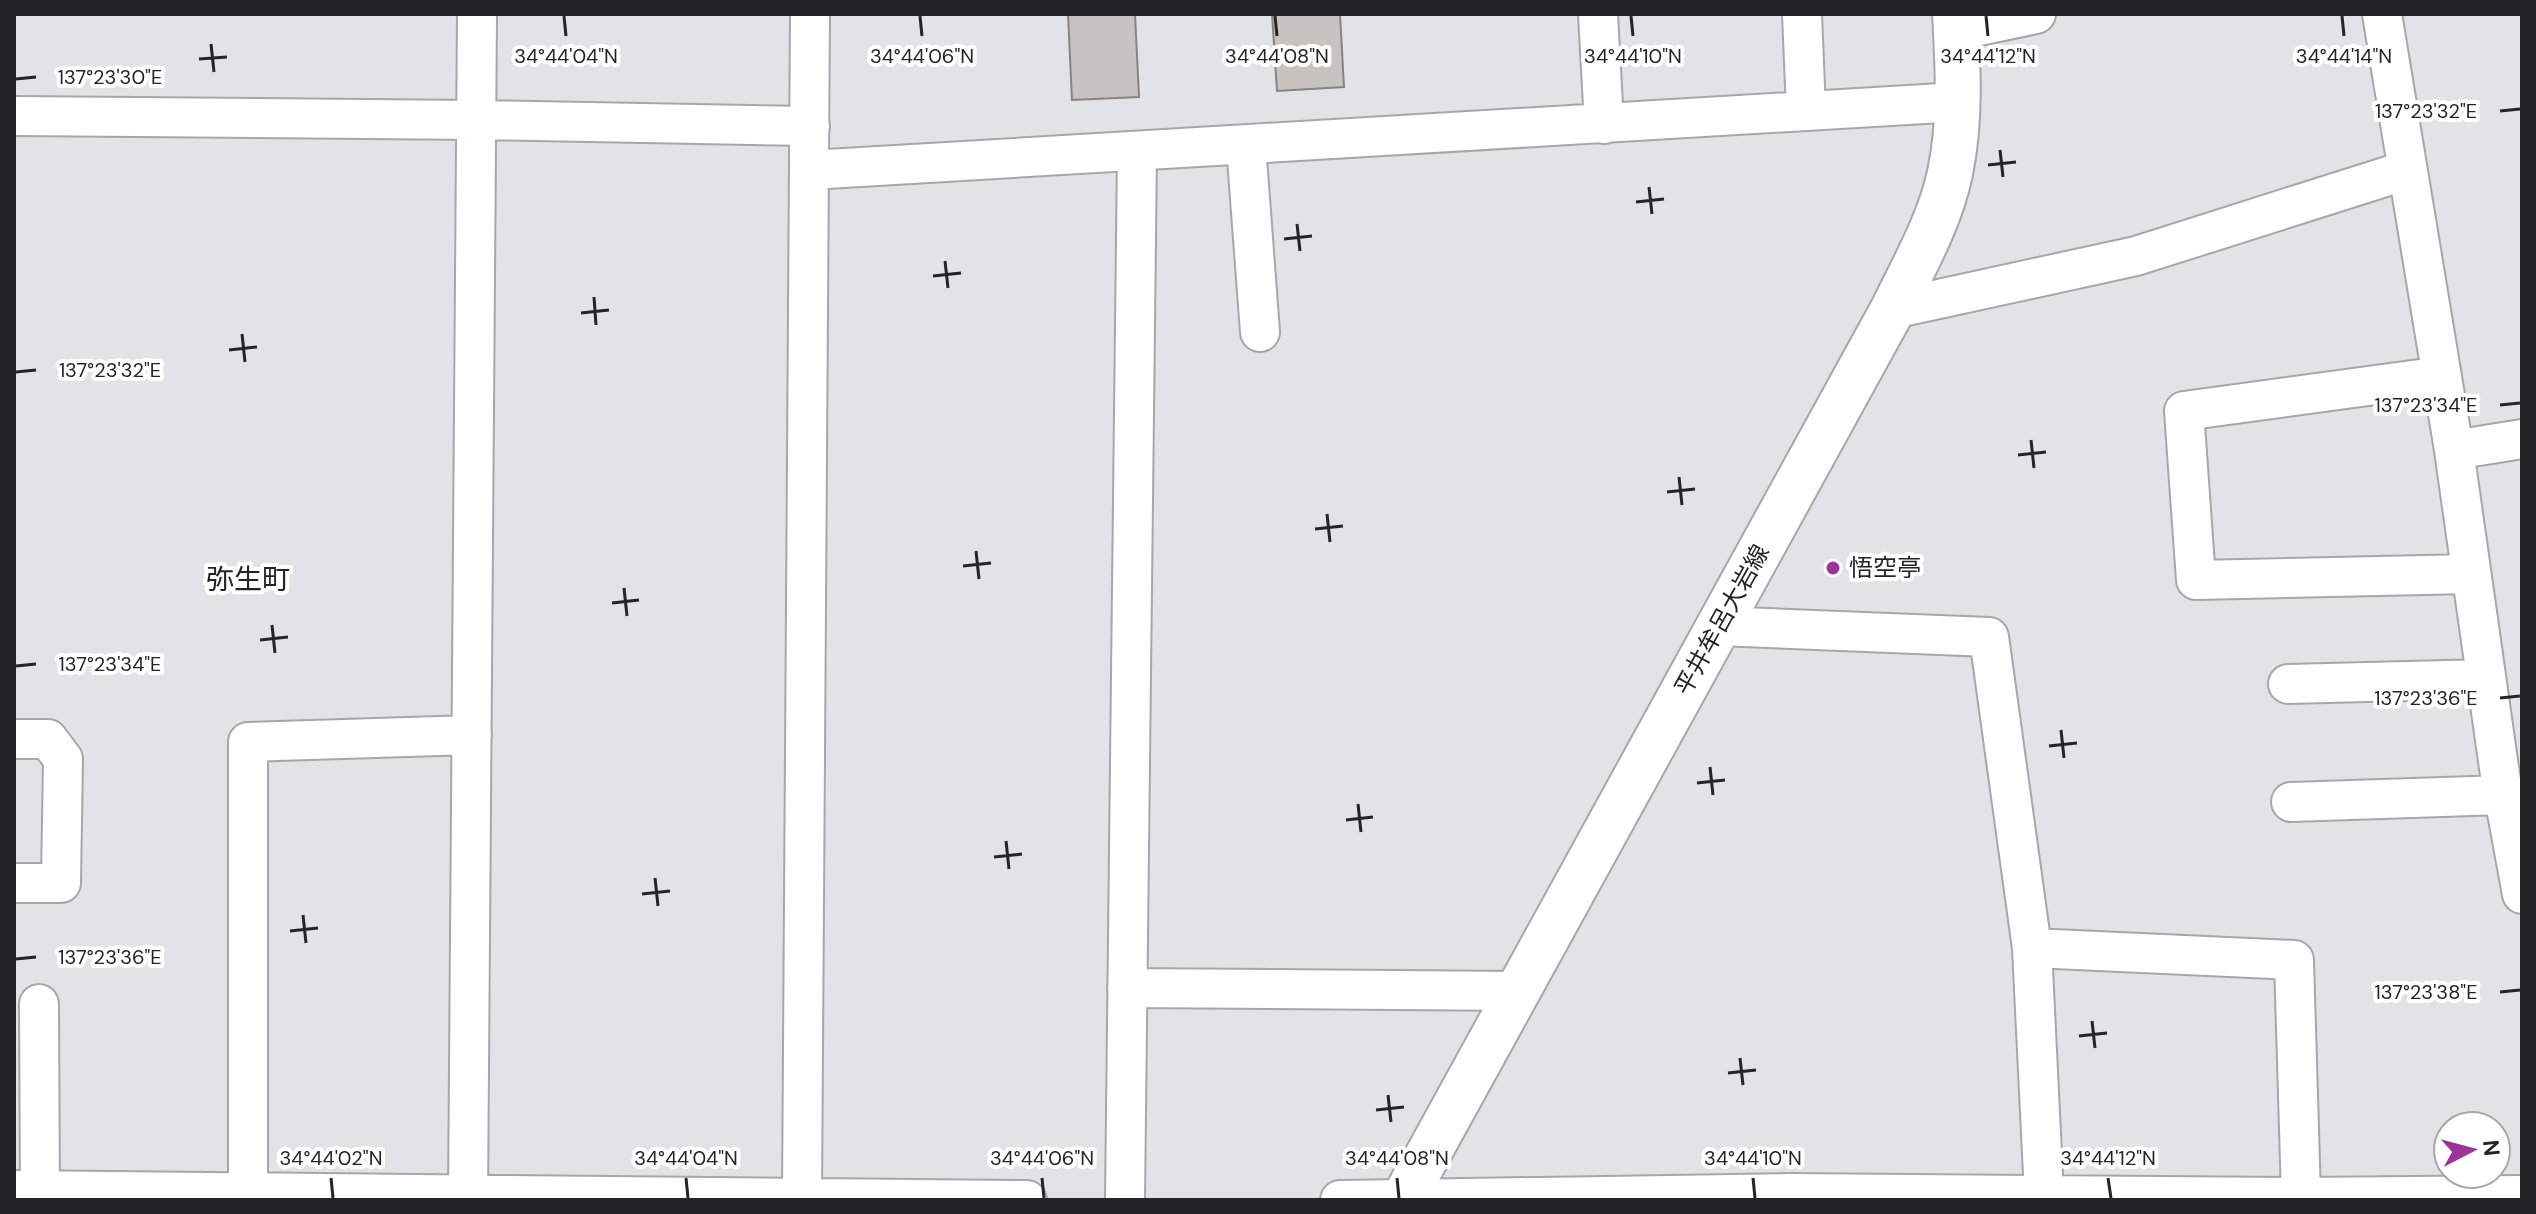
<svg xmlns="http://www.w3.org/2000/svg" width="2536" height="1214" font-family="'DM Sans','Noto Sans JP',sans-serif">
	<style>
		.building { fill: #c7c3c0; stroke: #878381; stroke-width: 2 }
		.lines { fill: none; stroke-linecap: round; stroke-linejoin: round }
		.minor-casing { stroke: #a6a7ab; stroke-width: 42 }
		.secondary-casing { stroke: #a6a7ab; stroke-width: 48 }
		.minor { stroke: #fff; stroke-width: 38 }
		.secondary { stroke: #fff; stroke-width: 44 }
		.ticks { fill: none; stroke: #242426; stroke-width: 3 }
		.poi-dot { fill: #9a3498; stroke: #fff; stroke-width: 3 }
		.labels { text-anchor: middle; stroke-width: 8; stroke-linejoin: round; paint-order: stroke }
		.poi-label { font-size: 24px; fill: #242426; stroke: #fff; text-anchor: start }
		.street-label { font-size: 24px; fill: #242426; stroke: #fff }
		.quarter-label { font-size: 28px; fill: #242426; stroke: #fff }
		.ticks-label { font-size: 20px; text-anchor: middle; fill: #242426; stroke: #fff; stroke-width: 8; stroke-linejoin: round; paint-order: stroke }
	</style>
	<rect width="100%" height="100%" fill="#e2e3e7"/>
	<path class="building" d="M1068,14H1135L1139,97L1072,100Z
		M1272,14H1340L1344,87L1277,91Z"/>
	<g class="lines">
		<g class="minor-casing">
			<path id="minor" d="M1598,14L1604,124
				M1802,14L1806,111
				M2382,14L2454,450L2500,775L2522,894
				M1956,31L2036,14
				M14,116L476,120L810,126
				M1246,145L1260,332
				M810,170L1958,102
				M1893,309L2136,256L2407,170
				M2442,376L2184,411L2196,580L2471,574
				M2454,450L2522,439
				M1718,626L1989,637L2032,948L2044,1195
				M2288,684L2486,679
				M14,739H48L63,759L61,883H14
				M2291,802L2503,795
				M2032,948L2294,960L2301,1197
				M1127,988L1518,991
				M39,1004L40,1200
				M14,1190L1027,1200
				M248,1192V742L472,735
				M802,1197L810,14
				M468,1200L477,14
				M1125,1200L1137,151
				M1340,1200L1789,1193L2301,1197L2522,1195"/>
		</g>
		<g class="secondary-casing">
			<path id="secondary" d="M1403,1200L1893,309C1914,266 1940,221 1950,173C1961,121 1958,67 1955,14"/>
		</g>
		<use href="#minor" class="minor"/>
		<use href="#secondary" class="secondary"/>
	</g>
	<path class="ticks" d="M564,16L566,36M920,16L922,36M1275,16L1277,36M1631,16L1633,36M1986,16L1988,36M2342,16L2344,36M211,44L214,72M199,59L227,57M16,79L36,77M2500,111L2520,109M2000,150L2003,177M1988,165L2016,162M1649,187L1652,214M1636,202L1664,199M1297,224L1300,251M1284,239L1312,236M945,261L948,288M933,276L961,273M594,297L596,325M581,313L609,310M242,334L245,362M229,350L257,347M16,372L36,370M2500,405L2520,403M2031,440L2034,468M2018,455L2046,452M1679,477L1682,505M1667,492L1695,489M1327,514L1330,542M1315,529L1343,526M976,551L979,579M963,566L991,563M624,588L627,616M612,603L639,600M272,625L275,653M260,640L288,637M16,666L36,664M2500,698L2520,696M2061,730L2064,758M2049,746L2077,743M1710,767L1713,795M1697,783L1725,780M1358,804L1361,832M1346,820L1373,817M1006,841L1009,869M994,857L1022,854M655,878L658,906M642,894L670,891M303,915L306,943M290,931L318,928M16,959L36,957M2500,992L2520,990M2092,1021L2095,1048M2079,1036L2107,1033M1740,1058L1743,1085M1728,1073L1756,1070M1388,1095L1391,1122M1376,1110L1404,1107M331,1178L333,1198M686,1178L688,1198M1042,1178L1044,1198M1397,1178L1399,1198M1753,1178L1755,1198M2108,1178L2111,1198"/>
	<circle class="poi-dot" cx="1833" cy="568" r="8"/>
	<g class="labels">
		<g class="poi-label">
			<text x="1849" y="576">悟空亭</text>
		</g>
		<g class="street-label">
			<text transform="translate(1722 620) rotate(-61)" y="8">平井牟呂大岩線</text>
		</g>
		<g class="quarter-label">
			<text x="248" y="589">弥生町</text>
		</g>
	</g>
	<g class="ticks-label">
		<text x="566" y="63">34°44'04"N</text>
		<text x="922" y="63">34°44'06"N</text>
		<text x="1277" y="63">34°44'08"N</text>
		<text x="1633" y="63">34°44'10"N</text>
		<text x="1988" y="63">34°44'12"N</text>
		<text x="2344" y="63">34°44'14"N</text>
		<text x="110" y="84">137°23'30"E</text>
		<text x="2426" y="118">137°23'32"E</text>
		<text x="110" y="377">137°23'32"E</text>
		<text x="2426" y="412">137°23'34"E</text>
		<text x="110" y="671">137°23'34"E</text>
		<text x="2426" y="705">137°23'36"E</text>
		<text x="110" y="964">137°23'36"E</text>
		<text x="2426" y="999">137°23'38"E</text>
		<text x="331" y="1165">34°44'02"N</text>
		<text x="686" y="1165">34°44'04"N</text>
		<text x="1042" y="1165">34°44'06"N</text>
		<text x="1397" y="1165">34°44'08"N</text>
		<text x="1753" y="1165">34°44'10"N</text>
		<text x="2108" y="1165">34°44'12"N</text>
	</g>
	<rect width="2536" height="1214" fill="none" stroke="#242426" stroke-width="32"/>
	<g transform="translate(2472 1150) rotate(84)"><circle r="38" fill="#ffffff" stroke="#a7a7a8" stroke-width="2"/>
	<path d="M0-6L14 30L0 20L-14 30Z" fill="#9a3498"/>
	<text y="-12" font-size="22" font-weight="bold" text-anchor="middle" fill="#242426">N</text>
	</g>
</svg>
